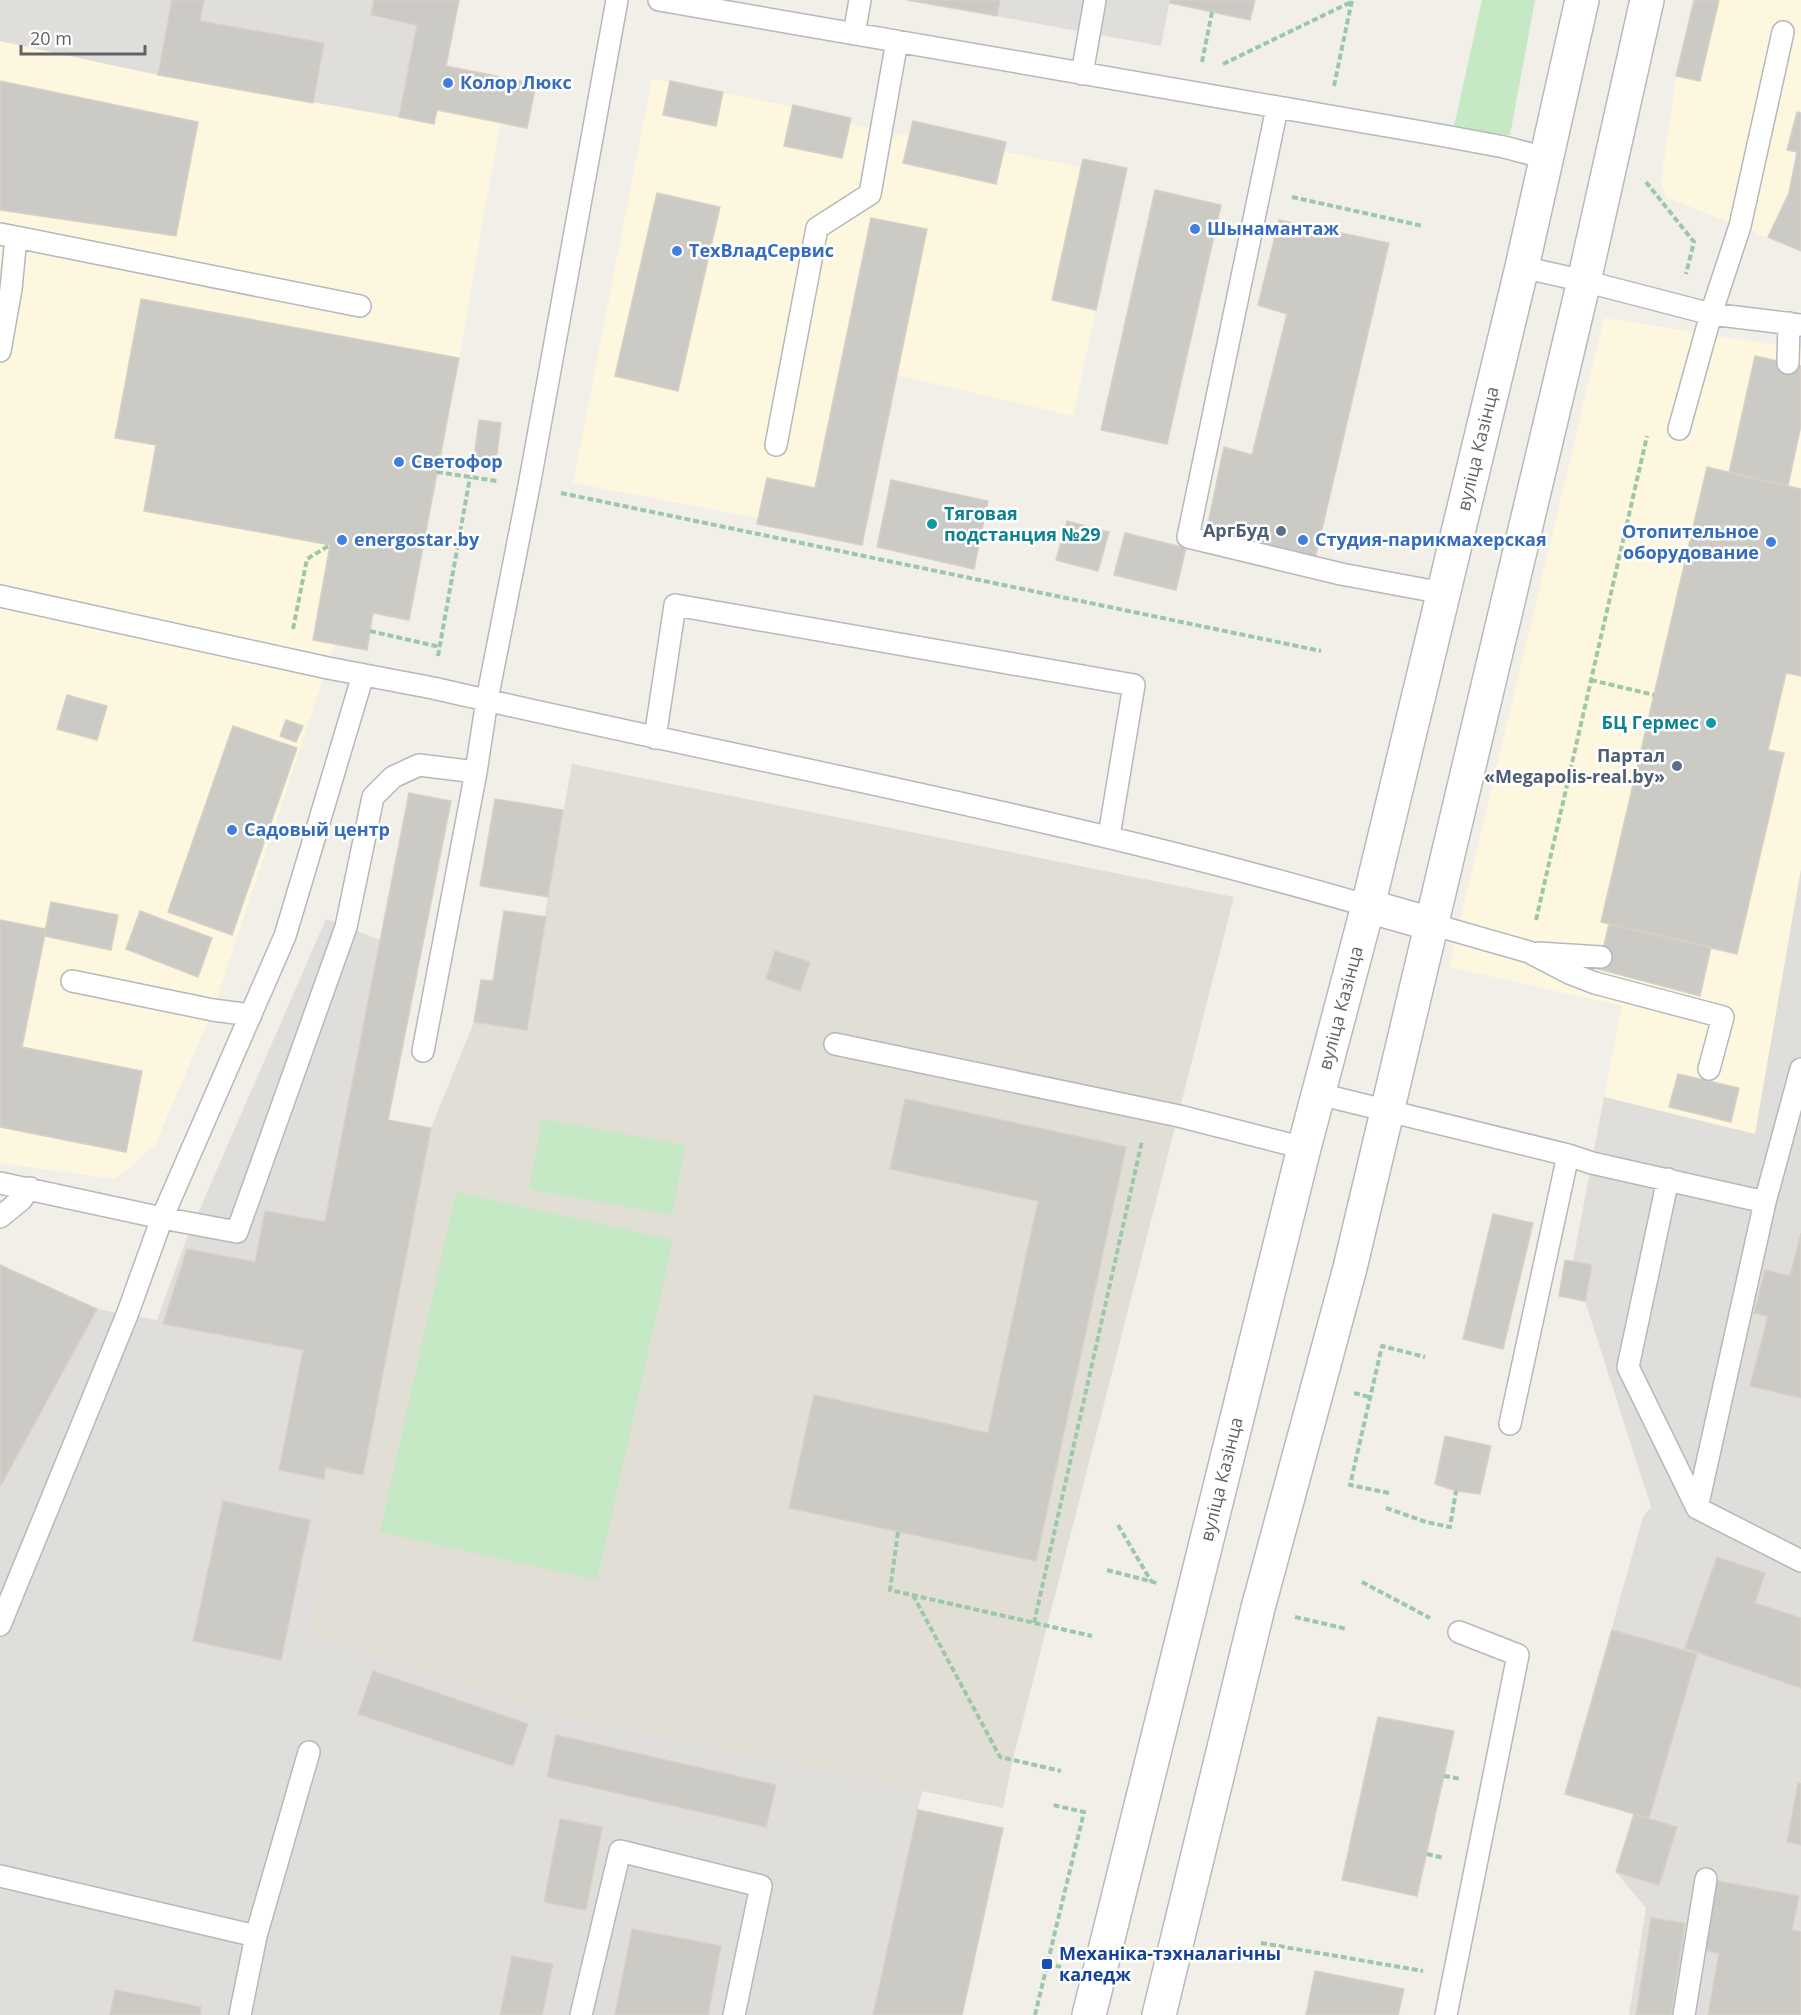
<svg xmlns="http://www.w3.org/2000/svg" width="1801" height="2015" font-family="'Open Sans',sans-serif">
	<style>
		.commercial { fill: #fef7e0 }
		.industrial { fill: #e0deda }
		.education { fill: #e1ded6 }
		.green { fill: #c5e8c5 }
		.building { fill: #cccac5; stroke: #d6d1c6; stroke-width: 1.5 }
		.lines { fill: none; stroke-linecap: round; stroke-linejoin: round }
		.service-casing { stroke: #b5b8bc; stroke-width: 24 }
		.minor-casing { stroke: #b5b8bc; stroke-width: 36 }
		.secondary-casing { stroke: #b6babf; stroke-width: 36 }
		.path { stroke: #9cc7a9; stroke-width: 4; stroke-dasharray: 6 3; stroke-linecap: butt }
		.service { stroke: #fff; stroke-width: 21 }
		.minor { stroke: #fff; stroke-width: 33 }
		.secondary { stroke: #fff; stroke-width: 33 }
		.shop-dot { fill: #3f7fe0; stroke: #fff; stroke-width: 2 }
		.culture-dot { fill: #0f9aa8; stroke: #fff; stroke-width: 2 }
		.service-dot { fill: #5c6f8a; stroke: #fff; stroke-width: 2 }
		.transit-dot { fill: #1a4fb4; stroke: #fff; stroke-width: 2 }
		.labels { text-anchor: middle; stroke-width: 5; stroke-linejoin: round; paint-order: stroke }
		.shop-label { font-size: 18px; font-weight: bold; fill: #366cbe; stroke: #fff; text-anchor: start }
		.street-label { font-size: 18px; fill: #5f6368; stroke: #fff }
		.culture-label { font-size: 18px; font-weight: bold; fill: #0d838f; stroke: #fff; text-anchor: start }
		.service-label { font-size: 18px; font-weight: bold; fill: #4e5e75; stroke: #fff; text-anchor: end }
		.transit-label { font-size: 18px; font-weight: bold; fill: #164399; stroke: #fff; text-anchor: start }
	</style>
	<rect width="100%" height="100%" fill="#f1efe8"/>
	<path class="commercial" d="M1694,0H1801V251L1666,197L1661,181L1677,70Z
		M0,41L158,75L434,124L437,110L500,123L459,358L409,620L374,614L367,650L335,644L213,1010L155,1145L116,1179L0,1163Z
		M652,79L850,118L849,124L909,136L913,121L1006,142L1004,152L1081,167L1083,159L1127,168L1073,416L897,375L862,545L758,518L573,483Z
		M1604,318L1801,349V869L1755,1134L1604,1097L1622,1006L1449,967Z"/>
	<path class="industrial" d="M0,0H374L371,16L417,25L399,117L158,75L0,41Z
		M907,0H1170L1161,46Z
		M409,793L451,801L388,1120L363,1475L326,1467L313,1633L553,1714L922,1791L918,1810L1003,1828L962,2015H0V1265L97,1309L157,1320L185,1243L326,919L380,940Z
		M1801,869V2015H1629L1646,1908L1616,1872L1634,1814L1565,1794L1643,1517L1651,1507L1585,1301L1559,1296L1565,1260L1573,1261L1604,1097L1755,1134Z"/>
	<path class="education" d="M572,764L1234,897L1013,1759L1003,1808L553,1714L313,1634L325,1467L362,1475L431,1128L474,1022L527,1030L548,897Z"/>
	<path class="green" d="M1482,0H1535L1510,135L1453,131Z
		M542,1119L685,1145L672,1215L529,1189Z
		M456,1192L673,1240L597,1580L380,1532Z"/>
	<path class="building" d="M172,0H204L200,21L324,43L313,103L158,75Z
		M374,0H459L446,66L536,84L527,128L437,110L434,124L399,117L417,25L371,15Z
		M907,0H1000L997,16Z
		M1170,0H1255L1250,20L1170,3Z
		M1694,0H1719L1700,81L1676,76Z
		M0,81L198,122L176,236L0,210Z
		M670,81L723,92L716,126L663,115Z
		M793,105L851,118L842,158L784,146Z
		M1797,112L1801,113V251L1768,237L1789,193L1797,152L1787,150Z
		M913,121L1006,142L996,184L903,163Z
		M1083,159L1127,168L1096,310L1052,300Z
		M1155,190L1221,205L1167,444L1101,430Z
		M657,193L720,207L678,391L615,376Z
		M871,218L927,229L862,545L757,524L767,478L815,488Z
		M1279,220L1389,243L1315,559L1206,533L1224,447L1252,455L1287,314L1258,305Z
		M141,299L459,358L409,620L373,613L367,650L313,640L330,545L144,511L156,445L115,438Z
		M1755,356L1801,366V425L1788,486L1729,473Z
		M479,420L501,423L496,461L474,458Z
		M1707,467L1801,489V676L1786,673L1768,750L1784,753L1737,954L1601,922Z
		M891,480L988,501L974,569L877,547Z
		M1067,521L1109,532L1098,571L1056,560Z
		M1125,533L1186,548L1176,590L1114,575Z
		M67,695L107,706L97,740L57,729Z
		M286,720L303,726L296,742L280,736Z
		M233,726L297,748L232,935L168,912Z
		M409,793L451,801L388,1120L431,1128L363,1475L325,1467L324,1479L279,1470L303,1350L163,1324L187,1249L255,1262L265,1211L325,1222Z
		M495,799L563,810L548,897L480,886Z
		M51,902L118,915L111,950L44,936Z
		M140,911L212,938L198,977L126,949Z
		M504,911L546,917L527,1030L474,1022L481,980L493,981Z
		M0,920L46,929L22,1047L142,1071L126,1152L0,1127Z
		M1609,924L1711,947L1700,996L1598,969Z
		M775,951L810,962L800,991L766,979Z
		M1678,1074L1739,1088L1731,1122L1669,1107Z
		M905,1099L1126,1147L1036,1561L789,1508L814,1395L988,1433L1038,1201L890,1169Z
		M1493,1214L1533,1223L1503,1349L1463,1339Z
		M1801,1233V1398L1750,1386L1768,1316L1754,1313L1765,1270L1790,1276Z
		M1565,1260L1592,1265L1585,1301L1559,1296Z
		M0,1265L97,1309L0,1487Z
		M1445,1436L1491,1446L1480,1494L1456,1491L1435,1484Z
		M223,1501L310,1520L281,1660L193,1641Z
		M1717,1557L1765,1573L1755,1603L1801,1618V1688L1685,1648Z
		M1612,1630L1697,1654L1649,1818L1565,1794Z
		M373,1671L528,1724L513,1766L358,1714Z
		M1378,1717L1454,1731L1417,1896L1342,1880Z
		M556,1735L776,1785L766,1827L547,1777Z
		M1798,1783L1801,1784V1845L1787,1842Z
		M918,1810L1003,1828L962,2015H873Z
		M1634,1814L1677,1827L1659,1885L1616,1872Z
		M560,1819L602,1827L586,1910L544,1902Z
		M1717,1881L1799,1896L1792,1930L1801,1932V2015H1708L1719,1953L1704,1950Z
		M1651,1918L1685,1923L1671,2015H1636Z
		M632,1929L721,1946L708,2015H615Z
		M512,1956L553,1964L542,2015H500Z
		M1315,1971L1404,1989L1398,2015H1306Z
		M115,1990L201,2007L200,2015H110Z"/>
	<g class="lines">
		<g class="service-casing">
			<path id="service" d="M659,0L1445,136L1504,147L1546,158
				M854,34L860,0
				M1082,74L1095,0
				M1277,108L1188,537L1341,574L1443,593
				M0,234L16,237L11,289L0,351
				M16,237L360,306
				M1522,267L1584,281L1711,314L1801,325
				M1788,363L1789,323
				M1679,429L1711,314L1740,226L1783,32
				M776,445L817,228L870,194L897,41
				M0,596L328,668L433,688C745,760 1061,816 1368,906
				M655,738L675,605L1134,685L1109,836
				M1431,924L1529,952L1569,973L1595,983L1723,1017L1709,1069
				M1538,953L1601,957
				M72,981L213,1010L251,1015
				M835,1044L1179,1116L1304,1148
				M423,1051L476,772
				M1319,1094L1568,1155L1592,1163L1765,1202L1801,1069
				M1668,1179L1628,1367L1697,1508L1801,1561
				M0,1183L162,1218L285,936L363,675
				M0,1217L21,1200L30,1188
				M1510,1424L1568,1155
				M1697,1508L1765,1202
				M0,1625L127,1315L162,1218L237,1232L346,927L373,797L393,777L419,765L476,772L487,700L529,486L617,0
				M0,1876L256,1936
				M240,2015L256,1936L309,1752
				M581,2015L620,1851L761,1886L734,2015
				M1446,2015L1518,1655L1459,1632
				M1684,2015L1706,1879"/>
		</g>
		<g class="minor-casing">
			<path id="minor" d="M1368,906L1431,924"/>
		</g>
		<g class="secondary-casing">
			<g id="secondary">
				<path id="s1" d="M1089,2015L1304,1148L1368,906L1522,267L1582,0"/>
				<path d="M1159,2015L1258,1608L1350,1268L1584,281L1647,0"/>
			</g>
		</g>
		<path class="path" d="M1202,62L1212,12
			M1223,64L1351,2
			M1334,86L1352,0
			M1646,182L1694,242L1686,274
			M1292,197L1423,226
			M437,472L497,481
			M561,493L1321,651
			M293,629L307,559L330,545
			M370,631L440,647
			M438,656L470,477
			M1591,680L1654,695
			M1536,920L1647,436
			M1354,1393L1369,1397
			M1389,1493L1350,1485L1382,1346L1425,1357
			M1386,1508L1426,1522L1450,1527L1456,1491
			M1118,1525L1151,1581
			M898,1532L890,1590L1092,1636
			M1107,1570L1157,1583
			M1362,1582L1430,1618
			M913,1595L1000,1757L1061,1771
			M1295,1617L1347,1629
			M1034,1623L1142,1141
			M1444,1776L1461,1779
			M1427,1854L1444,1858
			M1261,1943L1423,1971
			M1047,1964L1061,1967
			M1035,2015L1084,1812L1053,1805"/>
		<use href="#service" class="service"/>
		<use href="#minor" class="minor"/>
		<use href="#secondary" class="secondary"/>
	</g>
	<g class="shop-dot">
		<circle cx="448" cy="83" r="6"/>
		<circle cx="1195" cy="229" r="6"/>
		<circle cx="677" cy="251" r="6"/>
		<circle cx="399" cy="462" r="6"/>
		<circle cx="342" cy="540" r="6"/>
		<circle cx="1303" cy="540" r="6"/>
		<circle cx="1771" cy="542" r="6"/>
		<circle cx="232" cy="830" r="6"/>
	</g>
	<g class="culture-dot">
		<circle cx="932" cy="524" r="6"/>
		<circle cx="1711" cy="723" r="6"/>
	</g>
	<g class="service-dot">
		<circle cx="1281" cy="531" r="6"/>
		<circle cx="1677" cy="766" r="6"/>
	</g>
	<rect class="transit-dot" x="1041" y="1958" width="12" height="12" rx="3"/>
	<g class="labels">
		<g class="shop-label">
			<text x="460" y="89">Колор Люкс</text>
			<text x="1207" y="235">Шынамантаж</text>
			<text x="689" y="257">ТехВладСервис</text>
			<text x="411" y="468">Светофор</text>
			<text x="1759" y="538" text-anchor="end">Отопительное<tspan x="1759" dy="21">оборудование</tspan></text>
			<text x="354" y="546">energostar.by</text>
			<text x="1315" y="546">Студия-парикмахерская</text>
			<text x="244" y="836">Садовый центр</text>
		</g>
		<g class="street-label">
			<text dy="6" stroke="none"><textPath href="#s1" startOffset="1614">вуліца Казінца</textPath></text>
			<text dy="6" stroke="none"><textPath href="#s1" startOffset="1038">вуліца Казінца</textPath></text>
			<text dy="6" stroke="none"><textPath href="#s1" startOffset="552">вуліца Казінца</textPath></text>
		</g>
		<g class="culture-label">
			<text x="944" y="520">Тяговая<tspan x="944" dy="21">подстанция №29</tspan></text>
			<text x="1699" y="729" text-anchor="end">БЦ Гермес</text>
		</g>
		<g class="service-label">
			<text x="1269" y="537">АргБуд</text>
			<text x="1665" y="762">Партал<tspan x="1665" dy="21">«Megapolis-real.by»</tspan></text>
		</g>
		<g class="transit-label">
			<text x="1059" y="1960">Механіка-тэхналагічны<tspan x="1059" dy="21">каледж</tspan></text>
		</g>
	</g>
	<path d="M21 45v9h124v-9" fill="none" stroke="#5f6368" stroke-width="3"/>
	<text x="30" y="45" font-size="18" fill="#5f6368" stroke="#ffffff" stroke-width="4.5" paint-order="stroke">20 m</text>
</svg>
